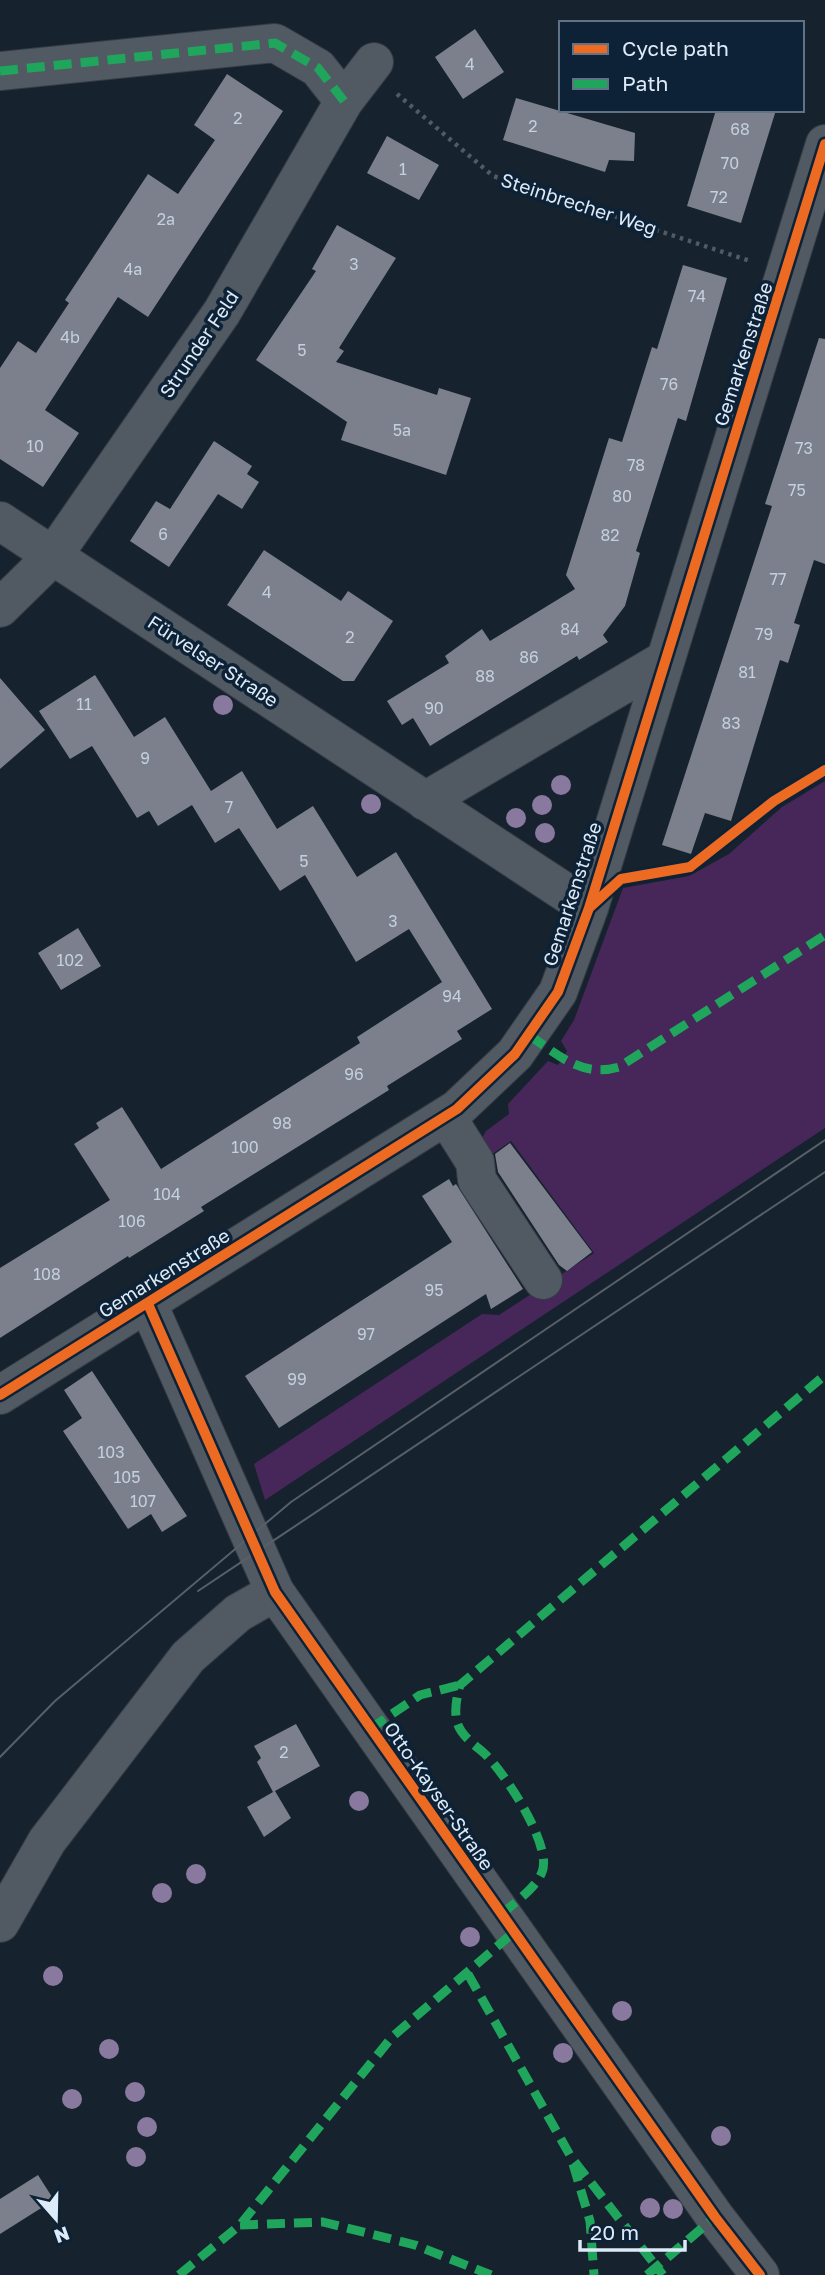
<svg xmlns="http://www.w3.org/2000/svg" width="825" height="2275" font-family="'Golos Text',sans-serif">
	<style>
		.green { fill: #472759 }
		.building { fill: #7b808c }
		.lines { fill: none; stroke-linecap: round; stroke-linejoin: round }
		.minor-casing { stroke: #343c46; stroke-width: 40 }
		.path { stroke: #525a63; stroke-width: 4.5; stroke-dasharray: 3.5 5; stroke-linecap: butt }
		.minor { stroke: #515963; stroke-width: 38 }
		.tram { stroke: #576069; stroke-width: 2 }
		.quiet { stroke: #20a55d; stroke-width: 9; stroke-dasharray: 18 9; stroke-linecap: butt }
		.cycleway-casing { stroke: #0d2236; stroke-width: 15 }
		.cycleway { stroke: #ed6a23; stroke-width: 10 }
		.tree { fill: #8a799e }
		.labels { text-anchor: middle; stroke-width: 7; stroke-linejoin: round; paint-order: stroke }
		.number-label { font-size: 16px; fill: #c4d0dd }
		.street-label { font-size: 19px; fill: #ddeaf8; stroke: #0d2236 }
	</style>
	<rect width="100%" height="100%" fill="#16222d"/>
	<path class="green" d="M825,781V1128L265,1500L254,1464L482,1314L499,1315L594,1253L511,1141L484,1160L476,1150L486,1131L509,1114L508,1104L548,1061L558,1065L567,1051L561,1041L574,1020L623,888L689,876L729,854L782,807Z"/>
	<path class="building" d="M475,29L504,72L463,99L435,57Z
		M227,74L283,111L148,317L118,297L45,410L79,433L43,487L0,459V368L18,341L36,353L69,303L65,300L148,174L178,194L215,140L194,125Z
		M516,98L635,133L634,161L609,160L605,172L503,140Z
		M716,110H776L741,223L687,206Z
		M387,136L439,165L419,200L367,173Z
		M337,225L396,258L339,348L344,351L336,362L437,395L439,388L471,398L446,475L341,440L347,422L256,360L316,271L312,269Z
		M683,265L727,278L686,421L678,418L636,551L640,553L625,606L603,635L608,642L579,660L577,656L430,746L413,718L402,725L387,701L449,663L445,656L482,629L490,641L575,589L566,575L609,438L622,442L652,347L657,349Z
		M819,338L825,339V564L814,560L794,623L800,625L788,663L780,660L731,821L705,813L691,854L662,845L772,506L765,504Z
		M214,441L252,466L247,474L259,482L242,509L218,494L169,567L130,541L156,501L170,509Z
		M264,550L341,601L348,591L393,621L354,681H343L227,605Z
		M95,675L134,737L165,717L211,791L242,771L277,829L313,806L357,877L396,852L492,1009L457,1031L462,1039L387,1086L389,1090L201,1207L204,1211L129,1258L128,1256L0,1338V1268L110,1200L74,1144L99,1128L96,1123L122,1107L161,1169L360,1043L357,1037L442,982L409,929L356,962L305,875L280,891L239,828L215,843L192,805L158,826L149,811L137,818L92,746L70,759L39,711Z
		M0,678L45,730L0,769Z
		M78,928L101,966L61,990L38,953Z
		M510,1143L592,1252L567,1271L559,1265L498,1172L495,1154Z
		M449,1179L453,1186L456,1184L523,1289L491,1309L486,1294L279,1428L245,1376L452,1242L422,1196Z
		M92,1371L187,1516L162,1532L151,1514L128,1529L63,1431L82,1418L64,1390Z
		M296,1724L320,1766L275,1791L291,1818L264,1837L247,1807L273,1792L257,1762L261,1758L254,1746Z
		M38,2175L54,2200L0,2234V2199Z"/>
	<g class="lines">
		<g class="minor-casing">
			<path id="minor" d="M0,71L275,43L318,68L344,101
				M0,521L589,908
				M0,608L53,556L222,312L344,101L374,62
				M425,801L663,661
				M446,1116L475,1162L477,1180L543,1280
				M148,1304L275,1592L715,2217L760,2275
				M0,1395L457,1109L515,1054L558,992L589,908L825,144
				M0,1923L47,1841L188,1657L238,1613L275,1592"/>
		</g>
		<path class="path" d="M397,94L493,176L750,261"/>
		<use href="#minor" class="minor"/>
		<path class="tram" d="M198,1591L825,1172
			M0,1757L55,1701L291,1502L825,1140"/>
		<path class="quiet" d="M0,71L275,43L318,68L344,101
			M529,1035C558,1055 582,1078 619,1067L825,935
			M370,1729L420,1695L460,1685
			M502,1914C515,1902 536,1888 542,1872C553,1846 504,1772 485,1754C475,1745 461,1736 457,1722C454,1710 457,1696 460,1685L825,1375
			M468,1974L571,2157L663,2275
			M573,2164L590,2221L594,2275
			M240,2225L323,2222L415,2245L491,2275
			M179,2275L240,2225L392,2037L514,1932
			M647,2275L715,2217"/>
		<g class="cycleway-casing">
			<path id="cycleway" d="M589,908L621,879L690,867L774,801L825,770
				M148,1304L275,1592L715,2217L760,2275
				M0,1395L457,1109L515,1054L558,992L589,908L825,144"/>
		</g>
		<use href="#cycleway" class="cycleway"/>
	</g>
	<g class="tree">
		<circle cx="223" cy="705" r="10"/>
		<circle cx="561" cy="785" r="10"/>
		<circle cx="371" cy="804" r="10"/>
		<circle cx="542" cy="805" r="10"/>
		<circle cx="516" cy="818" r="10"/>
		<circle cx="545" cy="833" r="10"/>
		<circle cx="359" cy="1801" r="10"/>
		<circle cx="196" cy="1874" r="10"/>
		<circle cx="162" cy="1893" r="10"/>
		<circle cx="470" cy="1937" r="10"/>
		<circle cx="53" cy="1976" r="10"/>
		<circle cx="622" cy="2011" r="10"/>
		<circle cx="109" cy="2049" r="10"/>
		<circle cx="563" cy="2053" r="10"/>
		<circle cx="135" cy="2092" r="10"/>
		<circle cx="72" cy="2099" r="10"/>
		<circle cx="147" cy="2127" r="10"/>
		<circle cx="721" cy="2136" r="10"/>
		<circle cx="136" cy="2157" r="10"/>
		<circle cx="650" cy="2208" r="10"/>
		<circle cx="673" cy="2209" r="10"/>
	</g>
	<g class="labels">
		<g class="number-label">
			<text x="470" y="70">4</text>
			<text x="238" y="124">2</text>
			<text x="533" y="132">2</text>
			<text x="740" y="135">68</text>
			<text x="730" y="169">70</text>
			<text x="403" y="175">1</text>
			<text x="719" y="203">72</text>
			<text x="166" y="225">2a</text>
			<text x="354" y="270">3</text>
			<text x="133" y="275">4a</text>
			<text x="697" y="302">74</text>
			<text x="70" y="343">4b</text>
			<text x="302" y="356">5</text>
			<text x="669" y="390">76</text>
			<text x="402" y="436">5a</text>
			<text x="35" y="452">10</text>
			<text x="804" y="454">73</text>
			<text x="636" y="471">78</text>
			<text x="797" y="496">75</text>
			<text x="622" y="502">80</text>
			<text x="163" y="540">6</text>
			<text x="610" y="541">82</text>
			<text x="778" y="585">77</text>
			<text x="267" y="598">4</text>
			<text x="570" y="635">84</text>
			<text x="764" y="640">79</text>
			<text x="350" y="643">2</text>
			<text x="529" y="663">86</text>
			<text x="747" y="678">81</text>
			<text x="485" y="682">88</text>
			<text x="84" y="710">11</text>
			<text x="434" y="714">90</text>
			<text x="731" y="729">83</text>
			<text x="145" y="764">9</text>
			<text x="229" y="813">7</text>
			<text x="304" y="867">5</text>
			<text x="393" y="927">3</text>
			<text x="70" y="966">102</text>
			<text x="452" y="1002">94</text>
			<text x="354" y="1080">96</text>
			<text x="282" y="1129">98</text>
			<text x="245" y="1153">100</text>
			<text x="167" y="1200">104</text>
			<text x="132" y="1227">106</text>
			<text x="47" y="1280">108</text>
			<text x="434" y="1296">95</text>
			<text x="366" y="1340">97</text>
			<text x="297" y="1385">99</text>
			<text x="111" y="1458">103</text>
			<text x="127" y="1483">105</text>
			<text x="143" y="1507">107</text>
			<text x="284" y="1758">2</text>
		</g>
		<g class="street-label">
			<text transform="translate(579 204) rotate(18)" y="7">Steinbrecher Weg</text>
			<text transform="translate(199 344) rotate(-56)" y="7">Strunder Feld</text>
			<text transform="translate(743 354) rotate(-72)" y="7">Gemarkenstraße</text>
			<text transform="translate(213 661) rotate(33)" y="7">Fürvelser Straße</text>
			<text transform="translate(572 894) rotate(-72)" y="7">Gemarkenstraße</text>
			<text transform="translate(164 1273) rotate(-32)" y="7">Gemarkenstraße</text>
			<text transform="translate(439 1796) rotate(55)" y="7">Otto-Kayser-Straße</text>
		</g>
	</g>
	<rect x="559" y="21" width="245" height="91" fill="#0d2236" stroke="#607284" stroke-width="2"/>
	<rect x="573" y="44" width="35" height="10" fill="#ed6a23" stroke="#607284" stroke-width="2"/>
	<text x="622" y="56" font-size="21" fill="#ddeaf8">Cycle path</text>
	<rect x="573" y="79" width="35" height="10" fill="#20a55d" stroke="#607284" stroke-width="2"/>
	<text x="622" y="91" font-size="21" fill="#ddeaf8">Path</text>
	<g transform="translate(56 2219) rotate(160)" stroke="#0d2236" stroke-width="5" paint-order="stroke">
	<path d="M0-5L12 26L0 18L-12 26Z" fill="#ddeaf8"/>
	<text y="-10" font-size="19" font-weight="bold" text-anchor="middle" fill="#ddeaf8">N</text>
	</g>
	<path d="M580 2240v10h105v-10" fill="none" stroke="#ddeaf8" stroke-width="3.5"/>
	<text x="590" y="2240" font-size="21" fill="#ddeaf8" stroke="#0d2236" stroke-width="5" paint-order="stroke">20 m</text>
</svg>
